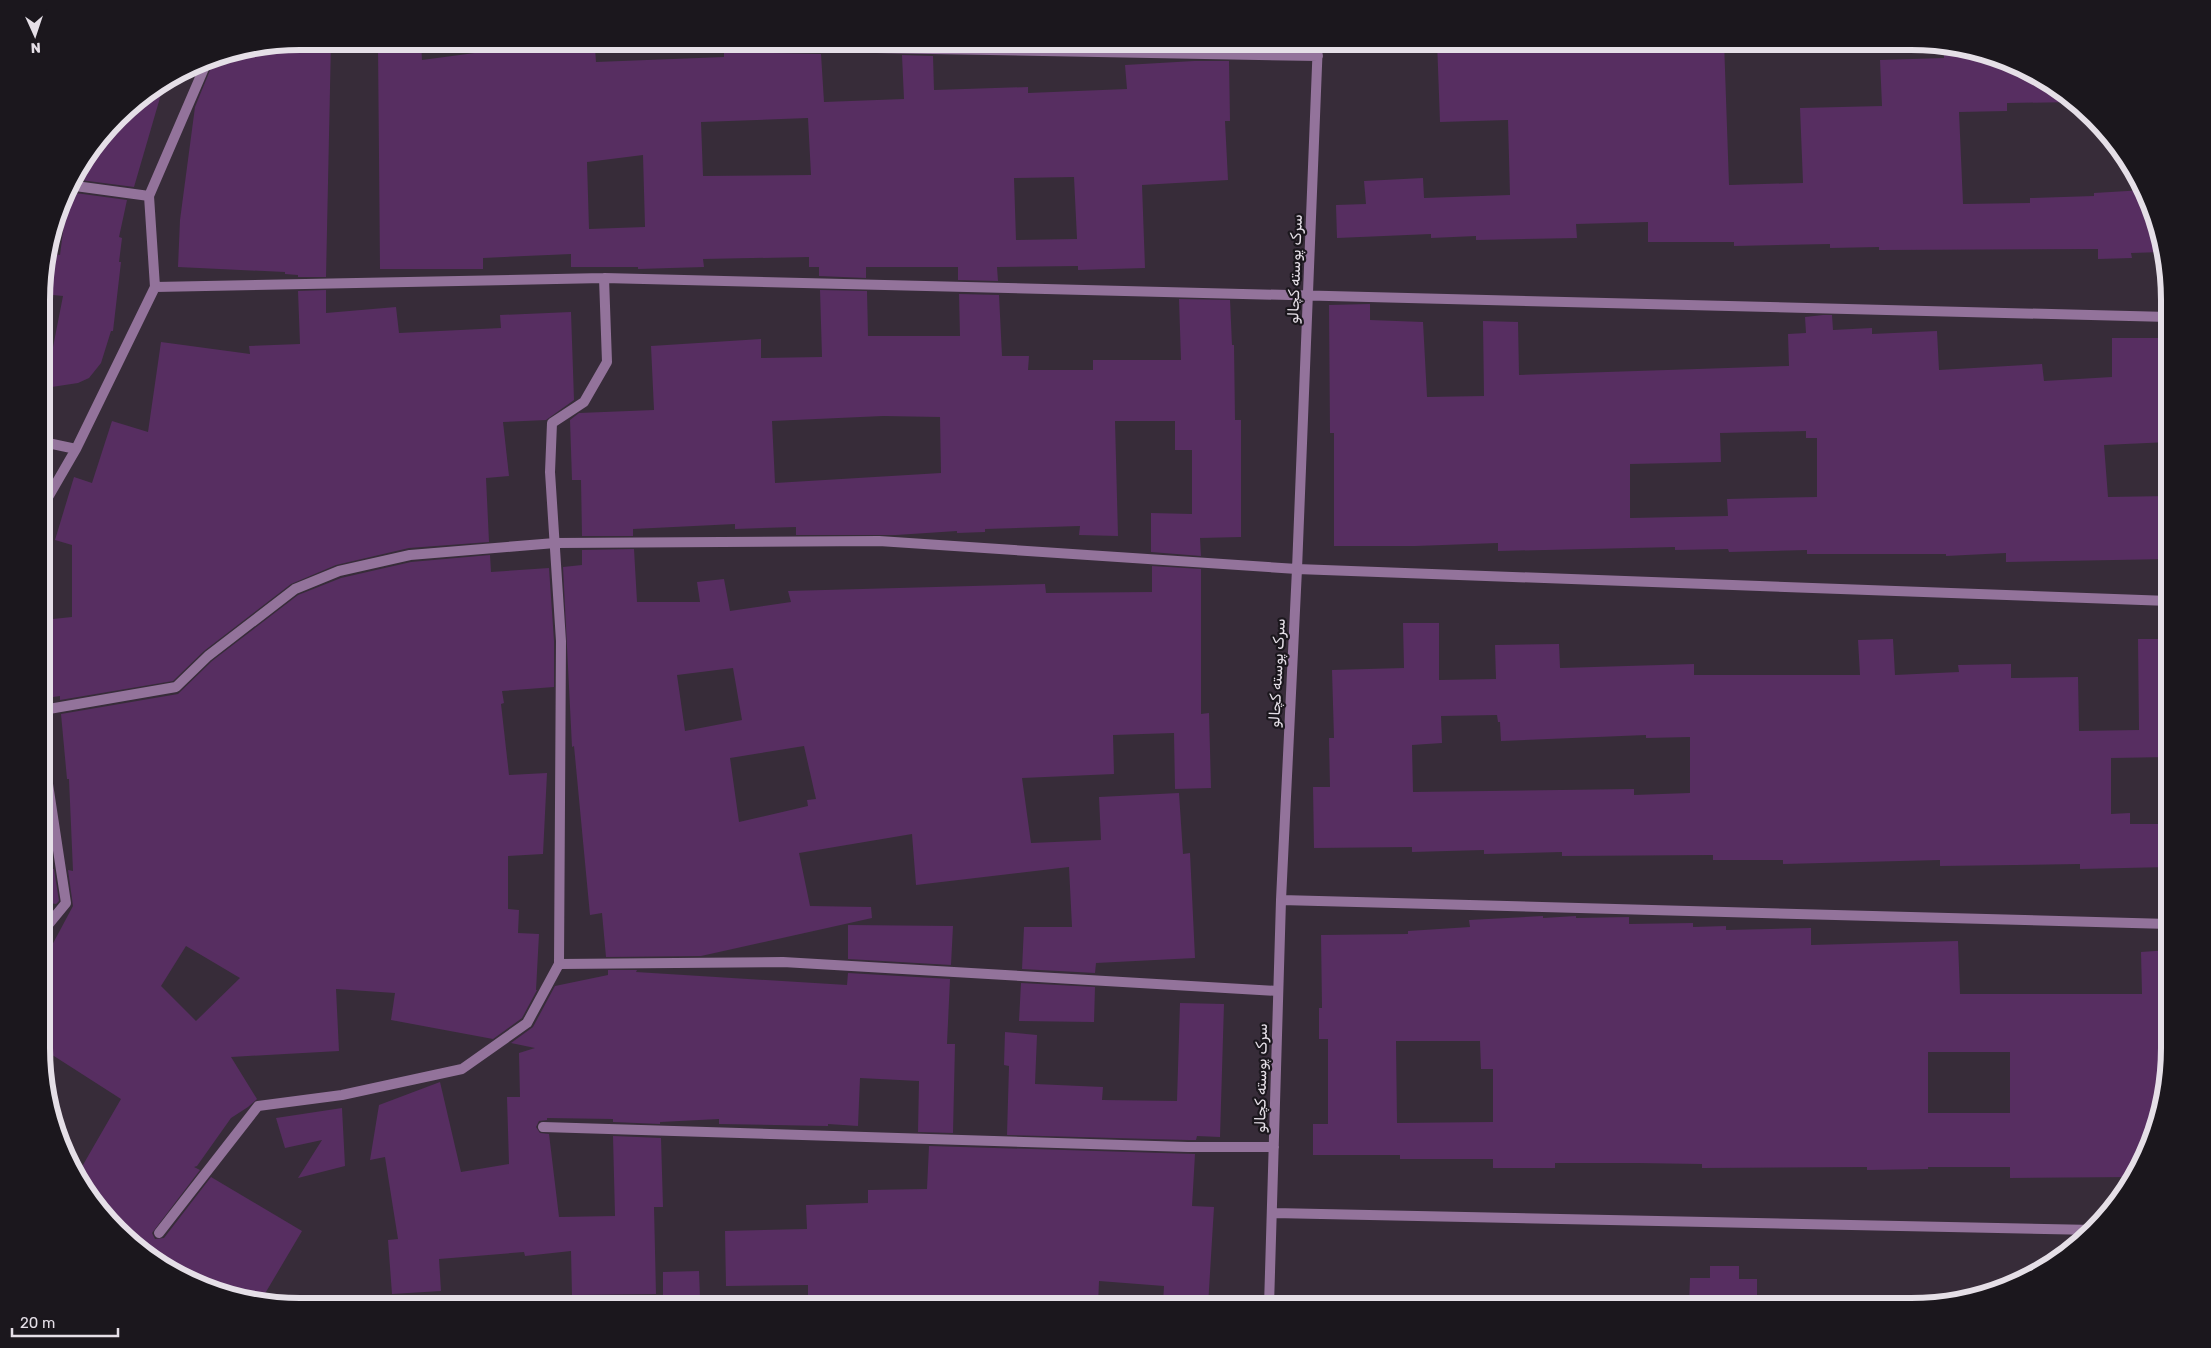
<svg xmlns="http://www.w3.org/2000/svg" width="2211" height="1348" font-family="Rubik,Vazirmatn,sans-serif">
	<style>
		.building { fill: #572e61; fill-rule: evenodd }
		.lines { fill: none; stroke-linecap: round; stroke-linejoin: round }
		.minor { stroke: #93739b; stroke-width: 10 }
		.labels { text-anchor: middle; stroke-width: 4.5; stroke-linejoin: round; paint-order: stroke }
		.street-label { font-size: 15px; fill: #e5dfe7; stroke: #1b171d }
		.rim { fill: none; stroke: #e5dfe7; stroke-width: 6 }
	</style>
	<rect width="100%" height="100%" fill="#372c39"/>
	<path class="building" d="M300,41H331L326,277H298V275L285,274V272L178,267L180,220L195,107L215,58Z
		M1437,41H1500V51L1583,49V45L1618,44V41H1724L1729,185L1803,183L1800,108L1882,106L1880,60L1944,58V55H1994L2055,85L2075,102L2007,103V111L1959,112L1963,204L2030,203V198L2094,196V193L2144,190L2156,217L2163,252L2131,253L2132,258L2098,259V249L1879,250V247L1830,248V244L1734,246V242H1648V222L1576,224L1577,238L1476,240V236L1431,238V234L1337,238L1336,205L1366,204L1364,181L1423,178L1424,198L1510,195L1508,120L1440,122Z
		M421,43L422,60L497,50V48L548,45V51L595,48L596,62L724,57V52L821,54L824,102L904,99L902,55L933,56L934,90L1028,87V93L1127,89L1125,65L1194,61H1229L1230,121H1225L1228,180L1142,185L1145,268L1078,270V266L997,267L998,281L958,280V267H866V278L819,276V267H809V257L703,259L704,267L638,269V267H571V254L483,258V269H380L378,45ZM808,118L811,175L703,176L701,122ZM643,155L645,227L589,229L587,162ZM1074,177L1077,239L1016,240L1014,178Z
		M164,84L134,187L73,179L129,106Z
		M68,192L127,200L119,237L122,238L119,262H121L113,331H111L101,363L89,378L78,383L45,388L63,296L43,294V266L47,253L60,255Z
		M326,290V313L396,307L399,333L501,328L500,315L571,312L574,400L546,420L503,422L509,476L486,478L489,542L409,548L336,565L291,584L204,651L173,681L60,700V696L46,698L43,675V620L72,617V545L55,540L74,477L92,483L112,421L148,432L161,342L250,354L249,346L300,344L298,291Z
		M820,290L867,291L868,336H960L959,294L999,295L1002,356H1029L1028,370H1093V360H1181L1179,299L1230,300L1232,345H1234L1235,420H1241V537L1200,538L1201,556L1151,552V513L1192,514V450H1175V421H1115L1118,536L1079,535L1080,526L985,529V532L957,533V531L896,535H796V527L735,529V524L633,529V536H582L581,480H572L570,420L579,413L654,410L651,346L761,339V358L822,357ZM883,416L940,417L941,473L775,483L772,421Z
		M1370,304V320L1423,322L1427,397L1484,396L1483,321L1518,322L1519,375L1789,366L1788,334L1806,333L1805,317L1823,315H1832L1833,330L1872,328V334L1937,331L1939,370L2042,364L2044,381L2112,377V338H2165L2169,442L2104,445L2108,497L2169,496V559L2006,562V553L1946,556V554H1807V550L1729,552L1728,549L1675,550V547L1498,551V543L1415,546H1334V433H1330L1329,305ZM1806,431V438H1817V497L1727,499L1728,516L1630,518V464L1721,462L1720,433Z
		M634,549L637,602H700L697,582L724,579L730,611L791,602L788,591L1045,584L1046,593L1152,592V566L1201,569V714L1209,713L1211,788L1175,789L1174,733L1113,735L1114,774L1022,778L1031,843L1101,840L1099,797L1179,793L1183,854L1190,853L1195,958L1096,963L1095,973L1022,969L1024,927H1072L1069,867L916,885L912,834L799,853L810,906L871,907L872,918L701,956L606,957L602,913L590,915L574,746L572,747L563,567L582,565V550ZM733,668L742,720L685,731L677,675ZM804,746L816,799L807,800L808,806L739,822L730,758Z
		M490,555L491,572L549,568L554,641V687L502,691L504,703L501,704L509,775L547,773L543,854L508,856V909L519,910L518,933L539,934L536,990H537L522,1018L493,1039L391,1020L395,993L336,989L339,1051L231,1057L257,1099L248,1107L231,1118L197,1166L194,1167L200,1170L152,1233L155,1239L164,1238L211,1177L302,1231L260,1302L232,1298L156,1263L117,1231L76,1177L121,1099L43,1049V962L73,906L68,870L73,871L69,779H67L61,714L178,694L212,661L298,595L341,578L411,562ZM186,946L240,978L196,1021L161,986Z
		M1403,623H1439V680L1496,679L1495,645L1559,644L1560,668L1694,664V675H1860L1858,640L1893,639L1895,675L1959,672L1958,665L2011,664V678L2078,677L2079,731L2139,730L2138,639H2169V757L2111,758V814L2130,813V824H2169V867L2080,869V864L1940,866V860L1783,864V860H1713V855L1562,856V852L1484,854V850L1412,852V847L1314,848L1313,787H1330L1329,738H1334L1332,670L1404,668ZM1497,715L1498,722H1500L1501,741L1646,735V738L1690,737V793L1634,795V789L1413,792L1412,745L1442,743L1441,716Z
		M43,868L54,869L59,901L56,904L43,902Z
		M1543,916V918L1576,916V918L1629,917V924L1693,923V927L1726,926V930L1811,928V945L1958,941L1960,994H2142L2141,952L2169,950V1065L2156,1131L2133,1177L2010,1178V1167H1928V1169L1867,1170V1167L1702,1168V1164L1637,1163H1555V1168H1493V1159H1400V1155H1313V1124H1328V1039H1319V1008H1322L1321,935L1408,934V931L1470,927L1469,920ZM1396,1041H1480L1481,1069H1493V1122L1397,1123ZM1928,1052H2010V1113H1928Z
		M848,925L953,926L951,965L848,959Z
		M608,970H637L636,972L847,985L848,973L950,979L947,1044H955L953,1133L918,1132L919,1081L860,1078L858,1126L828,1124V1126L719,1124V1119L660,1122V1124L613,1122V1119L547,1118V1120L539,1121L536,1127L540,1133L549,1134L559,1217L615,1216L613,1136L661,1138L663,1207H654L656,1294L572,1295L571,1251L525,1256L524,1252L439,1259L441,1291L392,1294L388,1240L398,1239L385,1157L370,1160L379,1105L440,1082L461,1172L509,1164L507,1097H520L519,1053L535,1048L511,1043L533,1027L555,986L608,975Z
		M1021,983L1095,987L1094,1022L1019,1021Z
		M1180,1003L1224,1004L1220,1137L1197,1136L1196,1140H1188L1007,1135L1009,1066L1004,1065L1005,1032L1037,1035L1035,1084L1103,1087L1102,1100L1177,1101Z
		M342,1108L345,1166L298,1178L322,1140L285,1148L276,1118Z
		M929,1146L1195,1154L1192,1206L1214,1207L1208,1306L1163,1304L1164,1286L1099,1281L1098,1306H1058L968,1301V1304L916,1301L808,1303V1285L726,1286L725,1231L807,1229L806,1205L868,1203V1190L927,1189Z
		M1710,1266H1739V1279H1757V1306H1689L1690,1278H1710Z
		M699,1271L700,1298L663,1299V1272Z"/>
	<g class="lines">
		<path class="minor" d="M604,41V43L1318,56
			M68,185L149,196
			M155,287L604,278L2169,317
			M43,442L76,449
			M43,506L76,449L155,287L149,196L208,59
			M43,710L176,687L208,656L295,589L339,571L410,555L555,543L879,541L1297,569L2169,601
			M43,751L66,903L43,931
			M1281,900L2169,924
			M559,964L783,962L1278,991
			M543,1127L1188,1147H1274
			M1273,1213L2095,1230
			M159,1233L258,1106L342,1095L462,1069L527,1023L559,964L561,641L550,472L552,423L584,402L607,362L604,278
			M1269,1306L1281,900L1297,569L1318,41"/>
	</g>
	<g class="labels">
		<g class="street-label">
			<text transform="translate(1295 269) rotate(-88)" y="5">سرک پوسته کچالو</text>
			<text transform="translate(1277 673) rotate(-87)" y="5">سرک پوسته کچالو</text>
			<text transform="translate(1261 1078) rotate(-89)" y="5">سرک پوسته کچالو</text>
		</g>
	</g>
	<path d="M0 0H2211V1348H0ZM300 50H1911A250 250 0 0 1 2161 300V1048A250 250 0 0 1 1911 1298H300A250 250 0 0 1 50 1048V300A250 250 0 0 1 300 50Z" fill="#1b171d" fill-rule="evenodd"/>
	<path class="rim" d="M300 50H1911A250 250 0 0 1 2161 300V1048A250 250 0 0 1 1911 1298H300A250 250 0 0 1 50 1048V300A250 250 0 0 1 300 50Z"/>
	<g transform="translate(35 35) rotate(177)" stroke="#1b171d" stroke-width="4" paint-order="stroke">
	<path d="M0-4L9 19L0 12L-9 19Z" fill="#e5dfe7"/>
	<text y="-8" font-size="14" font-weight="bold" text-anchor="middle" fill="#e5dfe7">N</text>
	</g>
	<path d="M12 1328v8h106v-8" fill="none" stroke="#e5dfe7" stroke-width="2.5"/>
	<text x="20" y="1328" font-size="15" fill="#e5dfe7" stroke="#1b171d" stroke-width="4" paint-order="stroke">20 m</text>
</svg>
